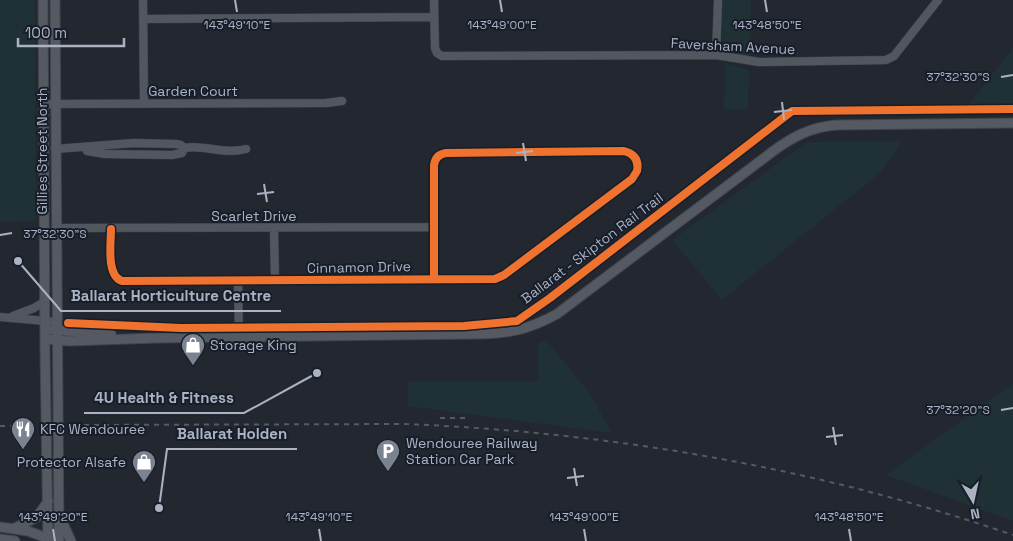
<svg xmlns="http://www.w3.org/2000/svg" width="1013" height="541" font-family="'Space Grotesk',sans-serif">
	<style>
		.green { fill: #203135 }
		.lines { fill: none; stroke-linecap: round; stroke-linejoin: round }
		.minor-casing { stroke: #3f4249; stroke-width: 9 }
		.major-casing { stroke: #40444d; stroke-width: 11 }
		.minor { stroke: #52565e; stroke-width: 8 }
		.major { stroke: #555961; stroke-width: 9 }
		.rail { stroke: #565a62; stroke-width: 2; stroke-dasharray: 5 5; stroke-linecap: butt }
		.cycleway-casing { stroke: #171e2a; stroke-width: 11 }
		.cycleway { stroke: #ef722f; stroke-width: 8 }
		.ticks { fill: none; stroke: #abb3c3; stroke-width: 2 }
		.labels { text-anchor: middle; stroke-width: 4; stroke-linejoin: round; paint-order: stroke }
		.street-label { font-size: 14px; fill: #abb3c3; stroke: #171e2a }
		.poi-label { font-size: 14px; fill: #abb3c3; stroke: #171e2a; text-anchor: start }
		.ticks-label { font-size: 12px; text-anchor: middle; fill: #abb3c3; stroke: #171e2a; stroke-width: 4; stroke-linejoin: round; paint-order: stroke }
		.leader { fill: none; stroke: #abb3c3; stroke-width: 2 }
		.callout-dot { fill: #abb3c3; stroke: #171e2a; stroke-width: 2 }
		.callout-label { font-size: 15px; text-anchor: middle; font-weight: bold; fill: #abb3c3; stroke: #171e2a; stroke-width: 4; stroke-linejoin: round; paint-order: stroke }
	</style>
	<rect width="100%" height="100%" fill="#232730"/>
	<path class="green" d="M0,0H35L36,221L0,222Z
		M722,0H751L749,57L725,51L722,48Z
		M1013,48V107H967Z
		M725,64L749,70L748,109H724Z
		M903,141L879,174L722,300L672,240L807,142Z
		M546,340L589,392L612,433L408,406V381H538V344Z
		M1013,383V521L886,475Z"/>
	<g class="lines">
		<g class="minor-casing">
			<path id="minor" d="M143,0L144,104
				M434,0L435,48L437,53L442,56L716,55L759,62L886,60L894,56L938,0
				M143,19L434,17
				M716,55L718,0
				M44,104L326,103L342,101
				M55,149L134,143L176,144L181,145L184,148C204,144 224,155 246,149
				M87,151L105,154L172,155L182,153L184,148
				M56,228L434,227
				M274,228L275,280
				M111,229C111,243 106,276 122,281L495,279L504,275L632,179L637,171C639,161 635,154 624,151L446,153C439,154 435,158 434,165V279
				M238,280L239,337
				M13,316L34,308L44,302
				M0,317L57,322"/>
		</g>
		<g class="major-casing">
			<path id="major" d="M43,0L45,351L48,541
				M55,0L59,541
				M52,330L111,334
				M45,339L69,341L157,338L475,334C507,334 528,330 557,314L772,152C792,137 811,127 836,125L1013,123
				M60,517L71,541
				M0,527L28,531L52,540
				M15,528L37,517L48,501
				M0,539L15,541"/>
		</g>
		<use href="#minor" class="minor"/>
		<use href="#major" class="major"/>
		<path class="rail" d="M440,418H467
			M74,425L404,424C611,432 817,468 1013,535
			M0,426L80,425"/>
		<g class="cycleway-casing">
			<path id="cycleway" d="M111,229C111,243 106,276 122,281L495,279L504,275L632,179L637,171C639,161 635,154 624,151L446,153C439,154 435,158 434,165V279
				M68,323L181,328L464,326L517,321L550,298L792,111L1013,109"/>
		</g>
		<use href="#cycleway" class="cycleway"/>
	</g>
	<path class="ticks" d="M235,0L237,12M500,0L502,12M765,0L767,12M1001,77L1013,75M782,102L784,120M774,112L792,110M523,143L526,161M516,153L533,151M264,184L267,202M257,194L274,192M0,235L12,233M1001,410L1013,408M833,427L836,445M826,437L843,435M574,468L577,486M567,478L584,476M53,529L55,541M319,529L321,541M584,529L586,541M849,529L851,541"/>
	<defs>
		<g id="shop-pin" transform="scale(1.25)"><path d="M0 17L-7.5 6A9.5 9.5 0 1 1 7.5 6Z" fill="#7b8290" stroke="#171e2a"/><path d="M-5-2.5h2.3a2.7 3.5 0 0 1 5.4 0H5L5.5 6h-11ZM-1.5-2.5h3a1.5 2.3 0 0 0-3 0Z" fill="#fff"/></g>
		<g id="restaurant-pin" transform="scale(1.25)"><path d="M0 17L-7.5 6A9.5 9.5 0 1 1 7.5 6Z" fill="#7b8290" stroke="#171e2a"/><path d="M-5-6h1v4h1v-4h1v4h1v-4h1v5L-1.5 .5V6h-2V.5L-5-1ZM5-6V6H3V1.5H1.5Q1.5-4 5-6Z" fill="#fff"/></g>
		<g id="parking-pin" transform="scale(1.25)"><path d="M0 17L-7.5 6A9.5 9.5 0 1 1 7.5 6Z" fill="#7b8290" stroke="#171e2a"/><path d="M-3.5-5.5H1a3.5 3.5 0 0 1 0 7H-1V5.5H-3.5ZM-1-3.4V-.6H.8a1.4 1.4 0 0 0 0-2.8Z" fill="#fff"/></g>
	</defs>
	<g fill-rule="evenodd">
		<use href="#shop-pin" x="193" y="345"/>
		<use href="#restaurant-pin" x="23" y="429"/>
		<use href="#parking-pin" x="388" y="451"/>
		<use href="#shop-pin" x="144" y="462"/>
	</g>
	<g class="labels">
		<g class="street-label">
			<text transform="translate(733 46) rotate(3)" y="5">Faversham Avenue</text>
			<text x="193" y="96">Garden Court</text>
			<text transform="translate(42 151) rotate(-90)" y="5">Gillies Street North</text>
			<text x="254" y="221">Scarlet Drive</text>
			<text transform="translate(592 248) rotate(-37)" y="5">Ballarat - Skipton Rail Trail</text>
			<text transform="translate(359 267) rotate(-1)" y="5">Cinnamon Drive</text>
		</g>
		<g class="poi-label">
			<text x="210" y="350">Storage King</text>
			<text x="40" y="434">KFC Wendouree</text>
			<text x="406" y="448">Wendouree Railway<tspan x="406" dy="16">Station Car Park</tspan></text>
			<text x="126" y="467" text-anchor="end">Protector Alsafe</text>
		</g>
	</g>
	<g class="ticks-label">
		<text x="237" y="29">143°49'10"E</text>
		<text x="767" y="29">143°48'50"E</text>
		<text x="502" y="29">143°49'00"E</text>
		<text x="958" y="81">37°32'30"S</text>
		<text x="55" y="238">37°32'30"S</text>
		<text x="958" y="414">37°32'20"S</text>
		<text x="53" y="521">143°49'20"E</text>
		<text x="319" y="521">143°49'10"E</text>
		<text x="584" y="521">143°49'00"E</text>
		<text x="849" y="521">143°48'50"E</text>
	</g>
	<path class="leader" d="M18 261L61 311H281M317 373L244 413H84M159 508L167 449H297"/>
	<g class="callout-dot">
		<circle cx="18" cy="261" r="5"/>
		<circle cx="317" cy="373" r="5"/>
		<circle cx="159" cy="508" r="5"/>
	</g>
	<g class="callout-label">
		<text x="171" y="301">Ballarat Horticulture Centre</text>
		<text x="164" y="403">4U Health &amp; Fitness</text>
		<text x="232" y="439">Ballarat Holden</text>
	</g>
	<g transform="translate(973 501) rotate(171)" stroke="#171e2a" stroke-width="4" paint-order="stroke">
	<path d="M0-4L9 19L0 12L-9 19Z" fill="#abb3c3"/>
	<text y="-8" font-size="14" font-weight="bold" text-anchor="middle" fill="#abb3c3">N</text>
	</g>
	<path d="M18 38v8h106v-8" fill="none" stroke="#abb3c3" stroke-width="2.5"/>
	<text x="25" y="38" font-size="15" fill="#abb3c3" stroke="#171e2a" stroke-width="4" paint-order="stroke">100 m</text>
</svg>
